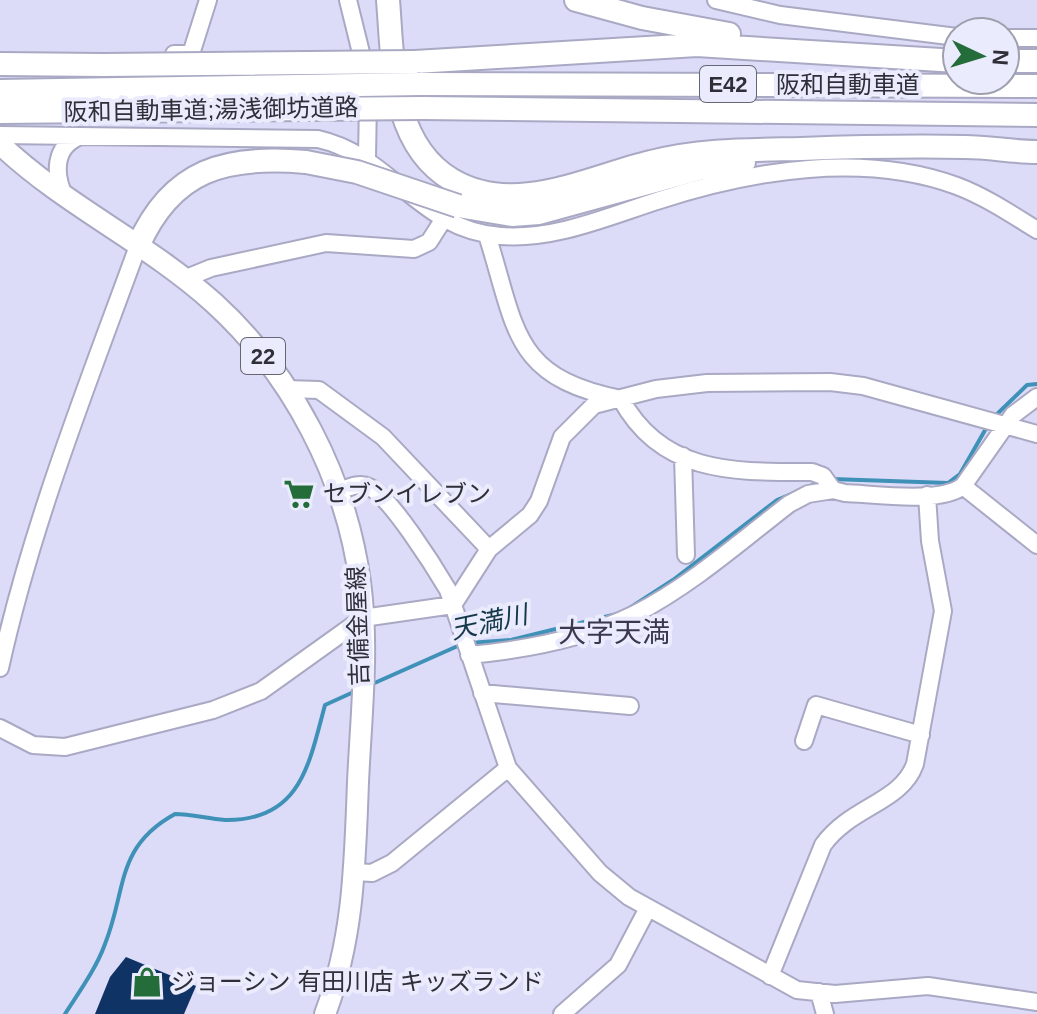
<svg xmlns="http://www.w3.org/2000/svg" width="1037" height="1014" font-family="Helvetica,'Noto Sans JP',sans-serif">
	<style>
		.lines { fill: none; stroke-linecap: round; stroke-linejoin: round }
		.stream { stroke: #3f91b7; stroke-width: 4 }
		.building { fill: #103365 }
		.minor-casing { stroke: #a9a9c4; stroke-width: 20 }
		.major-casing { stroke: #a9a9c4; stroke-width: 24 }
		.highway-casing { stroke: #a9a9c4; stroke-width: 26 }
		.minor { stroke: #fff; stroke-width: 16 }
		.major { stroke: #fff; stroke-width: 20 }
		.highway { stroke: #fff; stroke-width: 22 }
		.highway-bridge-casing { stroke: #a9a9c4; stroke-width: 26; stroke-linecap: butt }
		.highway-bridge { stroke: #fff; stroke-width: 22 }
		.labels { text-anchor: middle; stroke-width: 8; stroke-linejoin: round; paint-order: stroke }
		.shield { fill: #eaebfc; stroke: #676774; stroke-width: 2 }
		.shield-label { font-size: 22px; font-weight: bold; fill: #2f2f3a }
		.street-label { font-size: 24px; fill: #2f2f3a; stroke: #eaebfc }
		.poi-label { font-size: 24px; fill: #2f2f3a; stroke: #eaebfc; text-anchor: start }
		.water-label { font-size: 26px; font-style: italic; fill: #143849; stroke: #eaebfc }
		.quarter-label { font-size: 28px; fill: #39384e; stroke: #eaebfc }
	</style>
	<rect width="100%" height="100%" fill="#dcdcf9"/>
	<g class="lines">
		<path class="stream" d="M993,418L1027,385L1037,384
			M832,479L948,483L960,474L988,425
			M625,611L673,580L777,500L820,482
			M469,643L511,640L617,614
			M370,685L460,645
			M65,1014C79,992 96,969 105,944C127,889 115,847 175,814C192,814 208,819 225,820C301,821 309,764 325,705L358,690"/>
	</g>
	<path class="building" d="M126,957L196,986L184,1014H95L110,977Z"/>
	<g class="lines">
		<g class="minor-casing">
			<path id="minor" d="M348,0L366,73
				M716,0L780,15L957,37
				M1005,38H1037
				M174,54H191L208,0
				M0,135L318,139C391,155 420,231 501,236C556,240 609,216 660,200C753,170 864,152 957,186C986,197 1011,214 1037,230
				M367,158L368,100
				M65,197C54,175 53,146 81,136
				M487,235C517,329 511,377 621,399C662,475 736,472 812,472L823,476L833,490L845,493C874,494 941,504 963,486L1037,545
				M184,279L211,268L326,243L414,249L429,242L443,220
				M286,389L319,390L383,437L489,549
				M683,456L686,555
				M963,486L1013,415L1037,397
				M339,491C348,488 359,482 369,487C390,496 435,568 448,590L508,768L600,873L629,897L797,990L835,994L928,986L1037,1002
				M469,655C523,650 586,638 635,614C690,586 740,542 789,504L808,494L833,490
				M0,668C32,523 87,386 138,246
				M482,693L630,706
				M0,728L33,745L65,747L213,710L261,691L363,618L453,605L489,549L530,515L539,501L562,437L594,405L656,389L707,383L830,382L863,386L1037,434
				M804,741L816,705L921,735
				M354,872L372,873L392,863L508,768
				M770,976L823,845C851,806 901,803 915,764L943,611L930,541L927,495
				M819,992L825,1014
				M562,1014L618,965L648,908"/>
		</g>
		<g class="major-casing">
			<path id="major" d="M0,144C65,206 148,243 214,303C292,374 346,477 360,582C369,647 361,716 358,782C355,861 354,938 325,1014"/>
		</g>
		<g class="highway-casing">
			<path id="highway" d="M388,0C393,62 391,144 452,180C515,217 588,177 651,162C700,149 751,150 801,149C856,147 910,146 965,147C989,147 1013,152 1037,152
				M576,0L642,18L729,34
				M1005,61H1037
				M415,62L697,45L957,61
				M0,64L103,65
				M420,84L1037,86
				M422,108L1037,115
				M458,206L512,215L539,213L699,169L744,162
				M138,246C172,169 226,155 306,162"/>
		</g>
		<use href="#minor" class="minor"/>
		<use href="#major" class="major"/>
		<use href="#highway" class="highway"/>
		<g class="highway-bridge-casing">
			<path id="highway-bridge" d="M103,65L415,62
				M0,91L420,84
				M0,112L422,108
				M306,162L357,172L458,206"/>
		</g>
		<use href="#highway-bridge" class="highway-bridge"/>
	</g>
	<defs>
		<g id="supermarket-bare" transform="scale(2.4)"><path d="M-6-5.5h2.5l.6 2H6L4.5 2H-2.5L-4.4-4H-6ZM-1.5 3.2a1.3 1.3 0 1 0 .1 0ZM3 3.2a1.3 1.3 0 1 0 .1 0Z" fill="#246d3b" stroke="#eaebfc" stroke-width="2.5" paint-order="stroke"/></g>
		<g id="shop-bare" transform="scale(2.4)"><path d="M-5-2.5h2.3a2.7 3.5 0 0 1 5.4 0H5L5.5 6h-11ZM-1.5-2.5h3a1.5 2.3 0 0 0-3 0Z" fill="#246d3b" stroke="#eaebfc" stroke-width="2.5" paint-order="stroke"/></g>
	</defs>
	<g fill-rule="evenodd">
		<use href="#supermarket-bare" x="299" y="494"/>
		<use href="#shop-bare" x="147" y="982"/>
	</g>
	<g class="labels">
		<g class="shield">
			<rect x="700" y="66" width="56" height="36" rx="6"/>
			<rect x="241" y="338" width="44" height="36" rx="6"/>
		</g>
		<g class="shield-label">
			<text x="728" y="92">E42</text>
			<text x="263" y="364">22</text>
		</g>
		<g class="street-label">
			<text x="848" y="93">阪和自動車道</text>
			<text transform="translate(211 110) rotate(-1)" y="8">阪和自動車道;湯浅御坊道路</text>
			<text transform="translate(358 626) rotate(-92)" y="8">吉備金屋線</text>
		</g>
		<g class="poi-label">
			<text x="323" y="502">セブンイレブン</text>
			<text x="171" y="990">ジョーシン 有田川店 キッズランド</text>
		</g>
		<g class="water-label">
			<text transform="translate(489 622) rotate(-12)" y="9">天満川</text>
		</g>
		<g class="quarter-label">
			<text x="614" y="642">大字天満</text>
		</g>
	</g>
	<g transform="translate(981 56) rotate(94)"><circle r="38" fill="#eaebfc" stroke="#9fa0ae" stroke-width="2"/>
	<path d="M0-6L14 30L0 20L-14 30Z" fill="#246d3b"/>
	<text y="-12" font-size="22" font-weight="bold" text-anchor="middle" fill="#2f2f3a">N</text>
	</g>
</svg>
